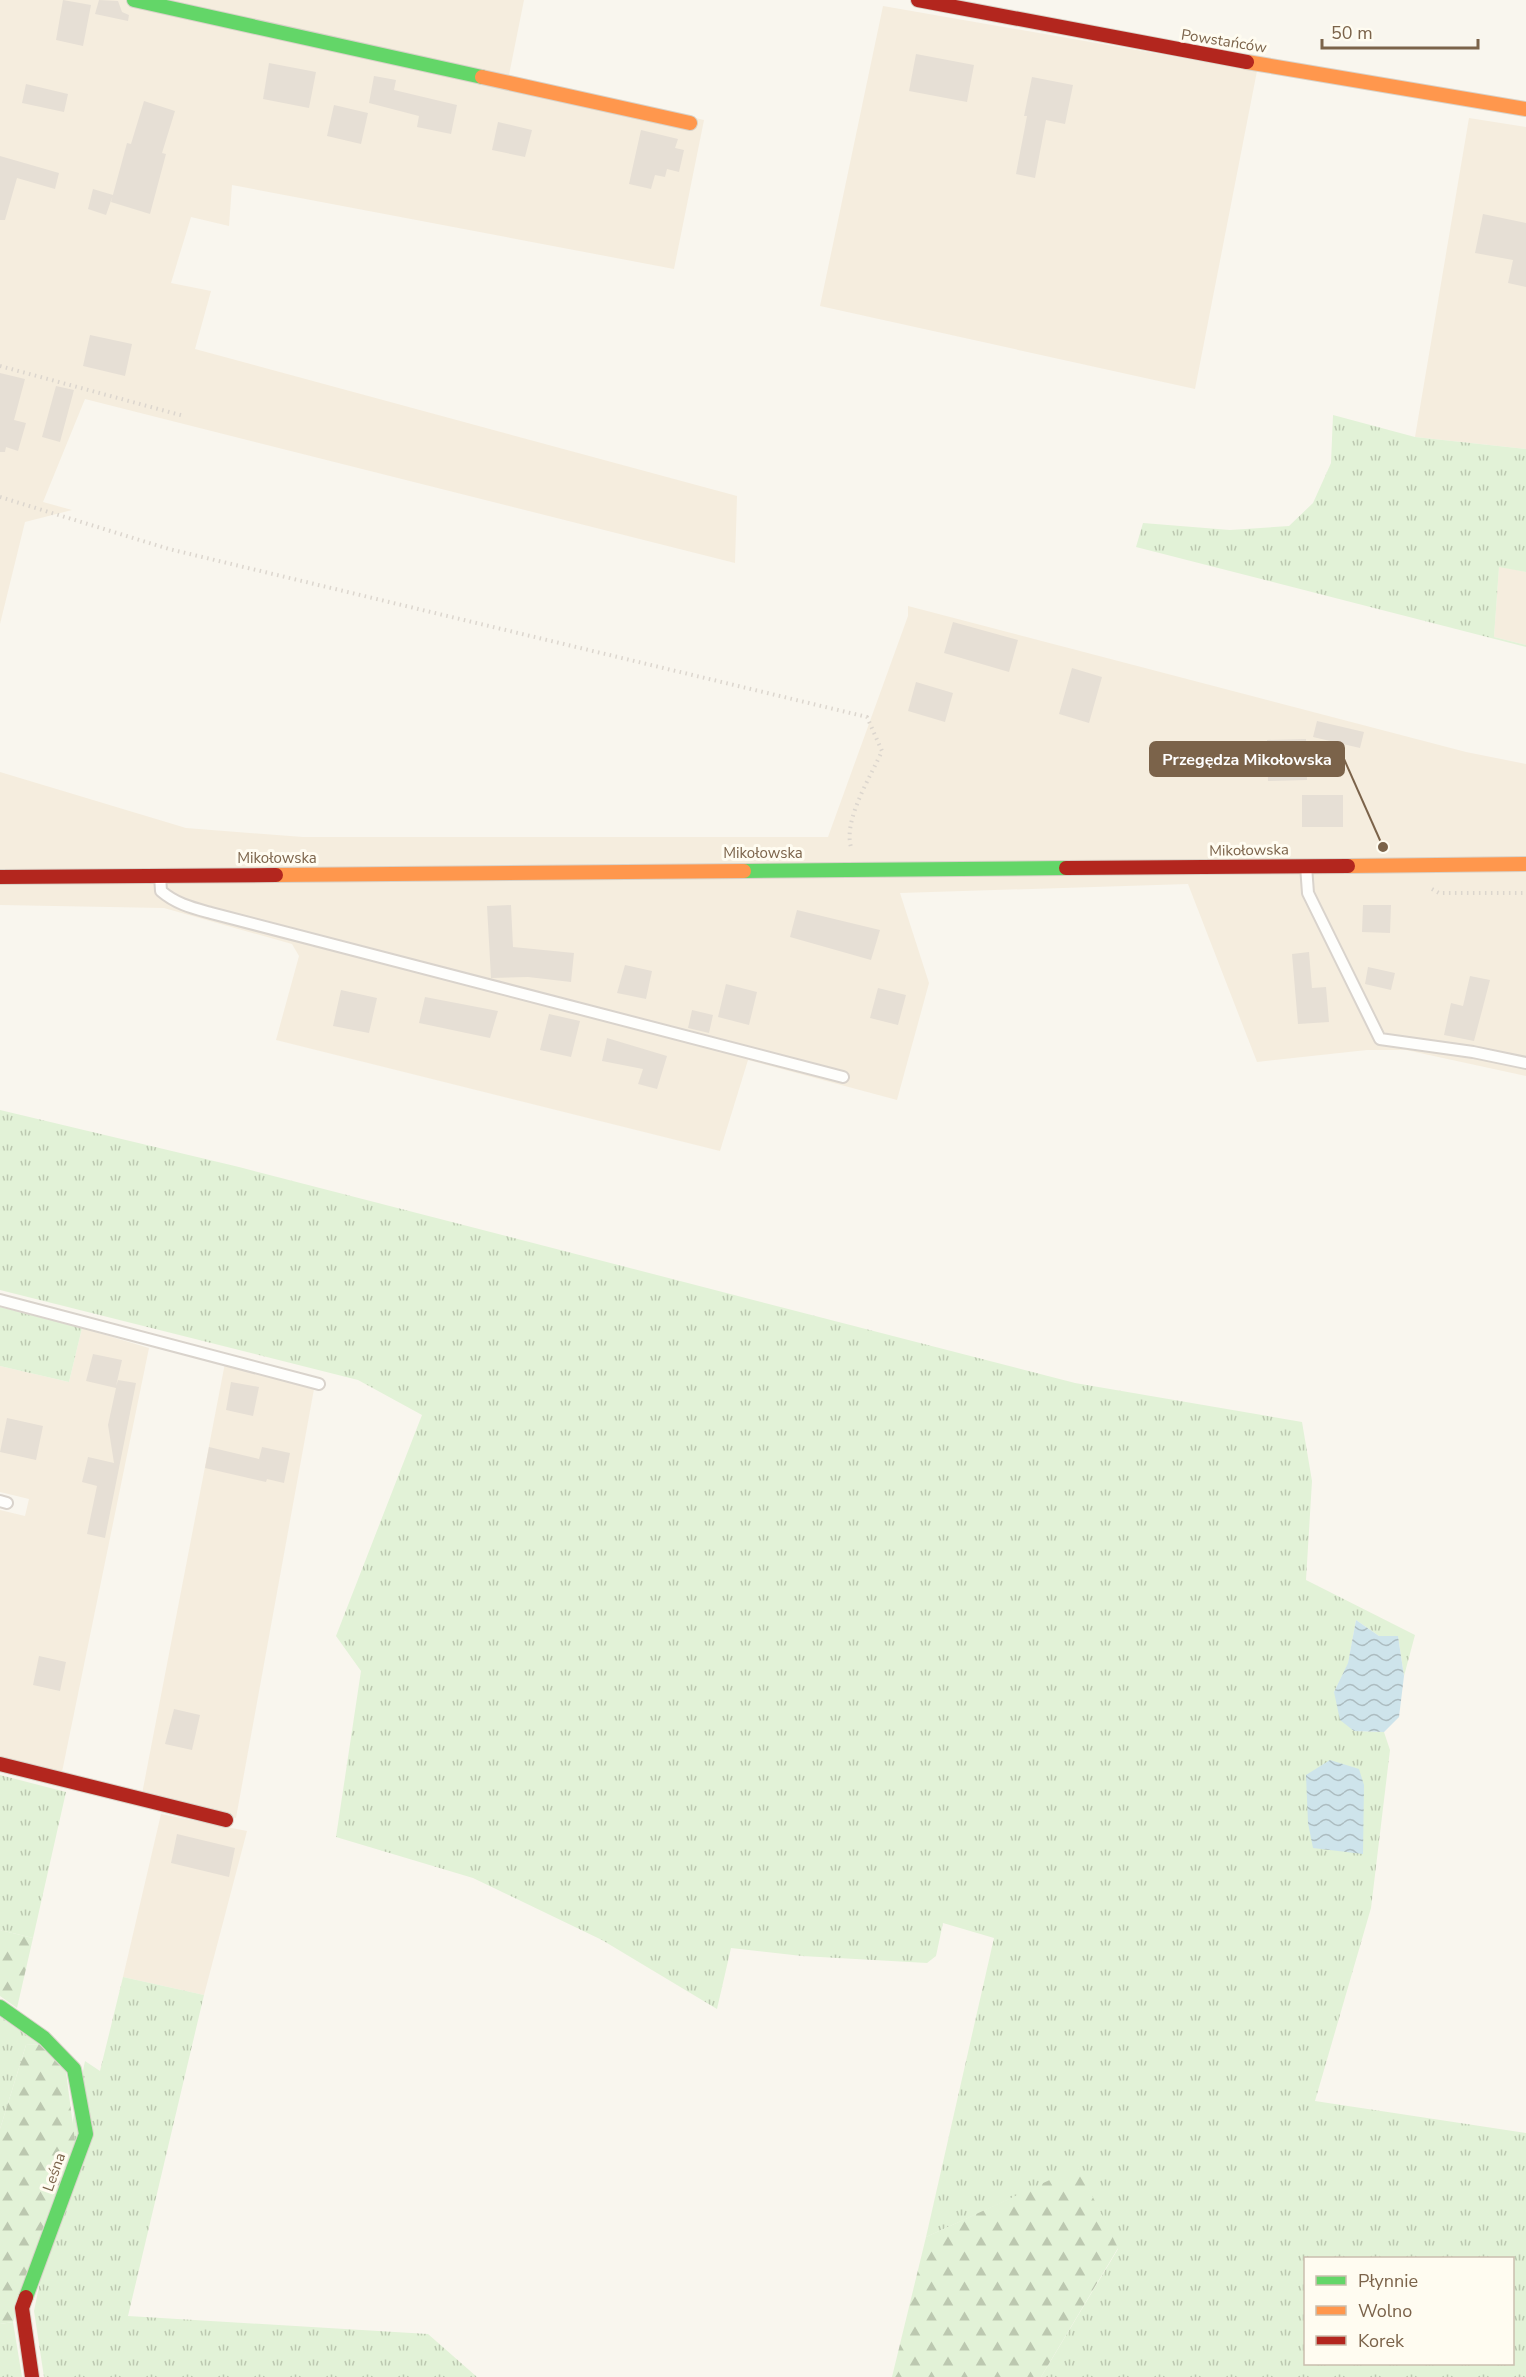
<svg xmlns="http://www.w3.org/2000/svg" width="1526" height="2377" font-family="'Nunito Sans',sans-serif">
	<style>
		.residential { fill: #f5edde }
		.grass { fill: url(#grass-tufts); fill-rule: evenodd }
		.forest { fill: url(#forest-firs) }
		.water { fill: url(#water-waves) }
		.building { fill: #e6dfd5 }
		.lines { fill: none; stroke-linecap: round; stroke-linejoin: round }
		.lane-casing { stroke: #d9d3cc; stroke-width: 14 }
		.fast-casing { stroke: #d8d2c8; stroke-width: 16 }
		.slow-casing { stroke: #d8d2c8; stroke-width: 16 }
		.jam-casing { stroke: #d8d2c8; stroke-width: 16 }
		.path { stroke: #dcd6ce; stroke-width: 4; stroke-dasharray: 1.5 4.5; stroke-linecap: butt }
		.lane { stroke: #fefefc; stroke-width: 10 }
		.fast { stroke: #63d668; stroke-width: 14 }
		.slow { stroke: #ff974d; stroke-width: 14 }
		.jam { stroke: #b3261e; stroke-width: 14 }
		.labels { text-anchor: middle; stroke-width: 6; stroke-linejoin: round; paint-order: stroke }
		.street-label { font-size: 15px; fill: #7b634a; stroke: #fffcf1 }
		.leader { fill: none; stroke: #7b634a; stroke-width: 2 }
		.callout-dot { fill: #7b634a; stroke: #fffcf1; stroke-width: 2 }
		.callout { fill: #7b634a; stroke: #7b634a; stroke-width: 2 }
		.callout-label { font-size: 16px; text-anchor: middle; font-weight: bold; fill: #fff }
	</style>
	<defs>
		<pattern id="grass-tufts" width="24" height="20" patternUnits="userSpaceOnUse" patternTransform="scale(1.5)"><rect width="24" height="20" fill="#e2f2d7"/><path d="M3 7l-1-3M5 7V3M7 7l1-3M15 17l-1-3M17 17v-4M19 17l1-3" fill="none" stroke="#bcc8b0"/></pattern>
		<pattern id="forest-firs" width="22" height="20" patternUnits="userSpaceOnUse" patternTransform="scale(1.5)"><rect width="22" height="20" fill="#e2f2d7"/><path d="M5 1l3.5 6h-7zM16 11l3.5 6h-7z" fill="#bcc8b0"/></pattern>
		<pattern id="water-waves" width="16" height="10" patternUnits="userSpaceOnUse" patternTransform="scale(1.5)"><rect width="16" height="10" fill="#cee4eb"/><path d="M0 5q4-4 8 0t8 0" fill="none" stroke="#acbcc0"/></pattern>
	</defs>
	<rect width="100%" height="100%" fill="#f9f6ee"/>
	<path class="residential" d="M0,0H524L509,75L704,120L674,269L232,185L229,226L191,217L171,283L211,291L195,349L737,496L735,563L85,399L43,502L72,510L25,522L0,624Z
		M883,6L1257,71L1195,389L820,306Z
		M1469,118L1526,127V449L1415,437Z
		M1499,566L1526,572V645L1494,637Z
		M908,606L1466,752L1526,764V1076L1406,1050H1367L1257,1062L1188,884L900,893L929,983L897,1100L748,1060L720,1151L276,1040L299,956L292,944L164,908L0,905V772L186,828L303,837H828L908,616Z
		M82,1328L149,1348L62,1772L0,1758V1510L25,1516L29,1499L0,1492V1366L69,1382Z
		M225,1363L314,1389L236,1818L142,1794Z
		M161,1814L247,1831L204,1995L123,1977Z"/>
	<path class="grass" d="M1333,415L1415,437L1526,449V572L1499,567L1494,637L1526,645V647L1136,547L1143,523L1230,530L1289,526L1313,503L1331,463Z
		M0,1110L239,1167L1075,1383L1302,1422L1312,1481L1306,1580L1415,1635L1404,1676L1398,1636H1379L1356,1620L1348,1664L1334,1692L1354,1731L1384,1732L1390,1750L1371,1908L1315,2101L1526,2133V2377H1041L1118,2249L1078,2168L926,2237L994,1938L943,1923L936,1956L927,1963L802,1956L731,1948L717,2009L602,1940L473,1878L336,1837L361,1671L336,1636L422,1415L358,1380L0,1290ZM1306,2258H1512V2364H1306Z
		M0,1307L82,1328L69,1382L0,1366Z
		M0,1775L66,1792L33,1938L0,1930Z
		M123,1977L204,1995L128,2316L428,2334L477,2377H44L34,2311L85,2061L100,2071Z
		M0,2017L39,2044L26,2045L0,2129Z
		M13,2322L22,2377H0V2324Z"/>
	<path class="forest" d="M0,1930L33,1938L17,2008L0,1996Z
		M39,2044L66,2072L75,2141L13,2322L0,2324V2129L26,2045Z
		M1078,2167L1118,2248L1041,2377H892L926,2237Z"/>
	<path class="water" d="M1356,1620L1379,1636H1398L1404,1676L1399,1717L1384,1732L1354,1731L1340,1720L1334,1692L1348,1663Z
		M1330,1760L1359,1769L1364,1785L1363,1854L1313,1848L1308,1823L1306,1775Z"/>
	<path class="building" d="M63,0L91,5L83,46L56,40Z
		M99,0L118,1L122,12L129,15L128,21L95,14Z
		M916,54L974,65L967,102L909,91Z
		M269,63L316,72L309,108L263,99Z
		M374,76L396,80L394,90L457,105L451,134L417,127L419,116L369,103Z
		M1032,77L1073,85L1065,124L1046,120L1035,178L1016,174L1027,116H1024Z
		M26,84L68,94L64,112L22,103Z
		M144,101L175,111L162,153L166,154L150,214L111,202L127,143L131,144Z
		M334,105L368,113L361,144L327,136Z
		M498,122L532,130L525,157L492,150Z
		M641,130L678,139L675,148L684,150L679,172L667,169L665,177L655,175L651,189L629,184Z
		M0,156L59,173L55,189L17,178L5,220H0Z
		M93,189L113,195L106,215L88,209Z
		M1483,214L1526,223V287L1508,283L1513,260L1475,253Z
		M90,335L132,344L125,376L83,366Z
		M0,373L25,379L14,420L26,423L18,451L6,447L5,452H0Z
		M56,386L74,390L60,442L42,437Z
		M953,622L1018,640L1009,672L944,653Z
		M1072,668L1102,677L1089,723L1059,714Z
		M916,682L953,693L945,722L908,711Z
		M1317,721L1364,732L1360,748L1313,737Z
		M1306,739L1307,780L1268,781L1267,740Z
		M1302,795H1343V827H1302Z
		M511,905L513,947L574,953L571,982L528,977L491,978L487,906Z
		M1363,905H1391L1390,933L1362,932Z
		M797,910L880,930L871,960L790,937Z
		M1309,952L1312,988L1326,987L1329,1022L1298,1024L1292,954Z
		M625,965L652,971L646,999L617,993Z
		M1368,967L1395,973L1391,990L1365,984Z
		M1470,976L1490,980L1474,1041L1444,1035L1451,1003L1463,1006Z
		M726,984L757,992L749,1025L718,1017Z
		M878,988L906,995L898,1025L870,1018Z
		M341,990L377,998L369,1033L333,1026Z
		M425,997L498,1011L490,1038L419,1023Z
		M692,1010L713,1015L709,1033L688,1028Z
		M549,1014L580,1021L571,1057L540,1050Z
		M607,1038L667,1056L657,1089L638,1084L643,1069L602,1061Z
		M93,1354L122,1360L116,1386L118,1380L136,1383L105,1538L87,1534L97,1486L82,1482L88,1457L114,1463L108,1425L116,1388L86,1381Z
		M231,1382L259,1387L253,1416L226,1410Z
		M7,1418L43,1426L36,1460L0,1452Z
		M209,1447L259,1459L262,1447L290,1453L284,1483L267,1479L266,1482L205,1468Z
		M39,1656L66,1662L60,1691L33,1685Z
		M174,1709L200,1715L192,1750L165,1744Z
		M177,1834L235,1848L229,1877L171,1863Z"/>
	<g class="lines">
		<g class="lane-casing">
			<path id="lane" d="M1306,866L1308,893L1380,1039L1473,1052L1526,1063
				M160,875L161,891C176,904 193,908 211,913L843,1077
				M0,1300L319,1384
				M0,1501L7,1503"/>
		</g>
		<g class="fast-casing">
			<path id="fast" d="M134,0L482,77
				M744,871L1066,868
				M0,2007L44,2038L74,2069L86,2134L26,2297"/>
		</g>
		<g class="slow-casing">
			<path id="slow" d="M1247,62L1526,109
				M482,77L690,123
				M1348,866L1526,864
				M276,875L744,871"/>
		</g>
		<g class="jam-casing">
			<path id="jam" d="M918,0L1247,62
				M1066,868L1348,866
				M0,877L276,875
				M0,1764L226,1820
				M26,2297L22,2308L32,2377"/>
		</g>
		<path class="path" d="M0,366L184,416
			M0,497L169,549L867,717L882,751C871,776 843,820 851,847
			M1432,889L1439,893H1526"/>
		<use href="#lane" class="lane"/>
		<use href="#fast" class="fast"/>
		<use href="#slow" class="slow"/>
		<use href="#jam" class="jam"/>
	</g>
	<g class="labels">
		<g class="street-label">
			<text transform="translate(1224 41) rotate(9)" y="5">Powstańców</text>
			<text transform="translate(1249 850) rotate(-1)" y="5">Mikołowska</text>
			<text x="763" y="858">Mikołowska</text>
			<text x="277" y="863">Mikołowska</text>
			<text transform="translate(54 2172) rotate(-70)" y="5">Leśna</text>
		</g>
	</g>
	<path class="leader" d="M1383 847L1344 759"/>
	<circle class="callout-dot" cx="1383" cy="847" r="6"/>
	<rect class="callout" x="1150" y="742" width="194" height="34" rx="6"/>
	<g class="callout-label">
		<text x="1247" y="765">Przegędza Mikołowska</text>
	</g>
	<rect x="1304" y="2257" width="210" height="108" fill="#fffcf1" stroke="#cabfae" stroke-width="1.5"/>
	<rect x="1316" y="2276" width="30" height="9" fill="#63d668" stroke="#cabfae" stroke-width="1.5"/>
	<text x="1358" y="2287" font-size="18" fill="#7b634a">Płynnie</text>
	<rect x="1316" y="2306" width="30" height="9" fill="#ff974d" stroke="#cabfae" stroke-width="1.5"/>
	<text x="1358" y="2317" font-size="18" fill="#7b634a">Wolno</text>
	<rect x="1316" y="2336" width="30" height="9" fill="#b3261e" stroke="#cabfae" stroke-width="1.5"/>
	<text x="1358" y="2347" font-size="18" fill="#7b634a">Korek</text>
	<path d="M1322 39v9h156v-9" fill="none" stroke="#7b634a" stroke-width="3"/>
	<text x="1331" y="39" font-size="18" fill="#7b634a" stroke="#fffcf1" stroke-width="4.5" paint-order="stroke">50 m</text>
</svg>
